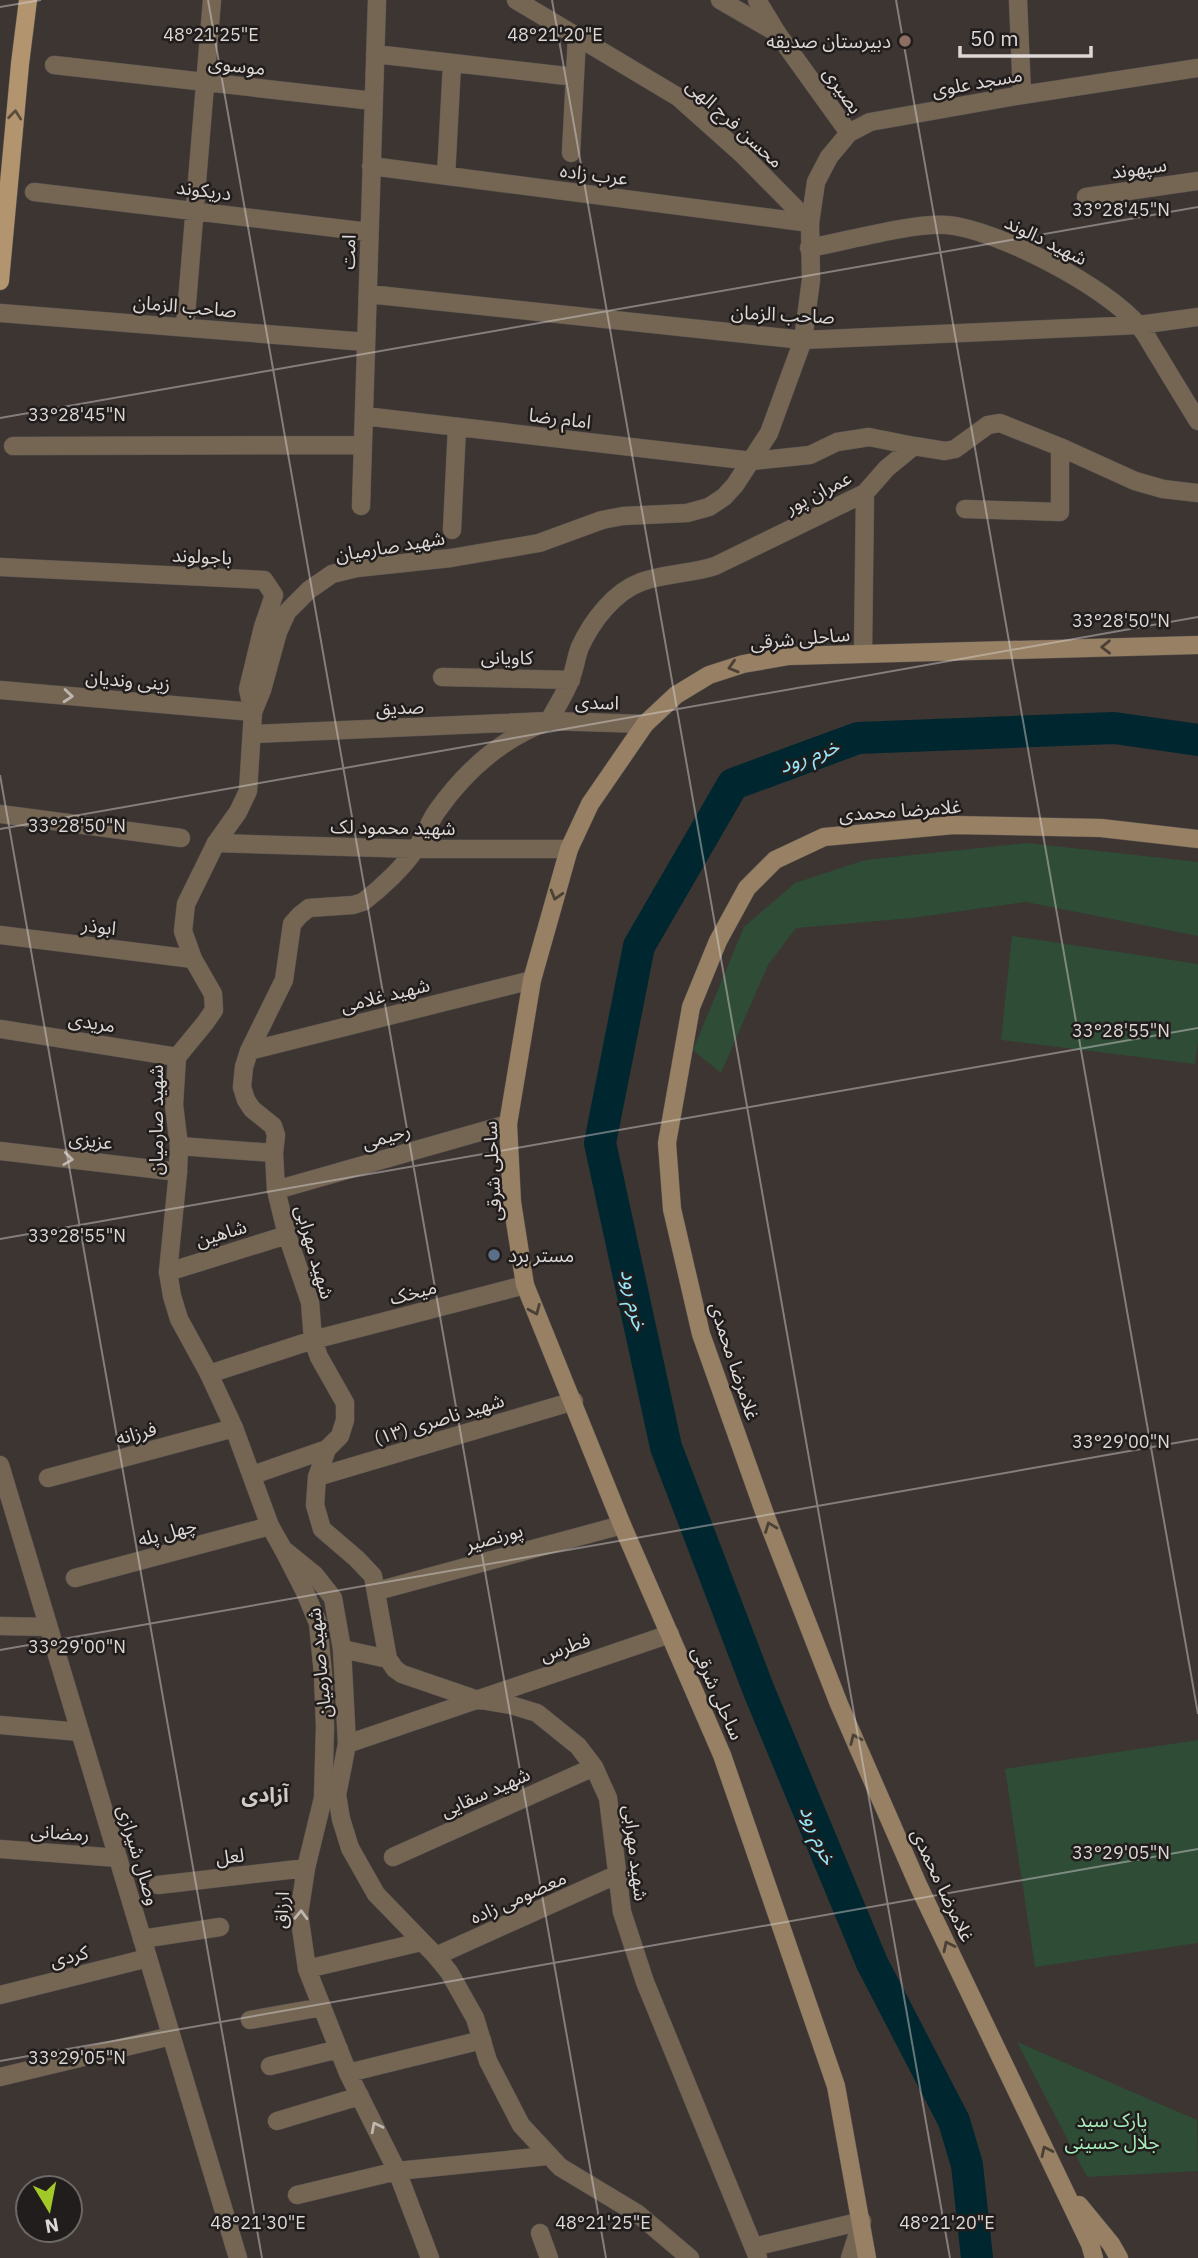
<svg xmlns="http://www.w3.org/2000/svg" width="1198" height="2258" font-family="'IBM Plex Sans','Noto Sans Arabic',sans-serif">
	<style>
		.green { fill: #2f4c37 }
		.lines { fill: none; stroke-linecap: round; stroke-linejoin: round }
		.river { stroke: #00272f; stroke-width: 32 }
		.minor-casing { stroke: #595250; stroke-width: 19 }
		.tertiary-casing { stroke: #595250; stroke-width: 19 }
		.secondary-casing { stroke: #595250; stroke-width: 19 }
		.primary-casing { stroke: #595250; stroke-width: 19 }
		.minor { stroke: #756654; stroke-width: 18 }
		.tertiary { stroke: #756654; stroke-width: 18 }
		.secondary { stroke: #978063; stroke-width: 18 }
		.primary { stroke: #b2946f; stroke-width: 18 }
		.oneway { stroke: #5b4d3d }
		.oneway2 { stroke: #4a4035 }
		.oneway3 { stroke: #beb6af }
		.ticks { fill: none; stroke: #ddd8d6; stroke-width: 2; stroke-opacity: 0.45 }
		.education-dot { fill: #8d6e63; stroke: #211d1c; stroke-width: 2.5 }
		.service-dot { fill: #5c6f8a; stroke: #211d1c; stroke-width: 2.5 }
		.labels { text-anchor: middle; stroke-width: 5; stroke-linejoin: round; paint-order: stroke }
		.poi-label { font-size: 19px; fill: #ddd8d6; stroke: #211d1c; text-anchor: end }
		.street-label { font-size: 19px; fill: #ddd8d6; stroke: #211d1c }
		.park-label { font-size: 19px; fill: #a8f0bb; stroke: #211d1c }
		.water-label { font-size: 21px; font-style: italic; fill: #97e7fb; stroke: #211d1c }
		.neighbourhood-label { font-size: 21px; font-weight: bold; fill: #d2c9c5; stroke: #211d1c }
		.ticks-label { font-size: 18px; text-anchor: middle; fill: #ddd8d6; stroke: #211d1c; stroke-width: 5; stroke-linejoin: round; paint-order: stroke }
	</style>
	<rect width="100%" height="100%" fill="#3c3532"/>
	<path class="green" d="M1027,843L1198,862V936L1026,902L912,918L796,928L768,965L721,1073L693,1050L744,927L795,883L865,860Z
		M1012,936L1198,964V1041L1195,1064L1001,1040Z
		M1198,1740V1943L1035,1967L1005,1769Z
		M1017,2042L1197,2120L1198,2171L1087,2177Z"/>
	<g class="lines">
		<path class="river" d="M977,2258L967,2165L954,2121L872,1963L759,1691L666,1447L600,1143L639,946L733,784L858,738L1114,728L1198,740"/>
		<g class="minor-casing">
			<path id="minor" d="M516,0L678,97L743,155L810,223
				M720,0L777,33
				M1018,0L1022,95
				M375,54L575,77
				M54,65L373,101
				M571,153L577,36
				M371,166L810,223
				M446,176L452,64
				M34,192L369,232
				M1086,197L1198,181
				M809,248C848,241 909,223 947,225C996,229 1107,287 1139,326C1147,335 1152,347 1159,357C1172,379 1185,400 1198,421
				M368,294L803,340L1139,325L1198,317
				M0,313L366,342
				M185,327L212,0
				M364,416L752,461L810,455L837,442L869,437L914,446
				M13,446L363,445
				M361,506L377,0
				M965,509L1060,512V447
				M452,530L457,427
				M0,567L264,580L274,595L263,627L248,689L253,712L0,690
				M863,653L865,493
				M442,677L571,680
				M549,721C502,738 466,770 437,811C429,822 425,837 416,848C405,866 380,889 363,902L353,905L309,908L300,915L292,924L284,980L249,1051L244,1067L242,1087L246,1100L252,1109L273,1126L276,1135L274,1153L276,1190L287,1235L310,1302L313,1340L319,1357L345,1403V1420L340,1436L327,1449L317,1477L315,1505L322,1529L357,1559L373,1576L388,1659L395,1669L402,1674L475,1699L511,1705L537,1713L578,1746L594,1767L608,1798L622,1912L645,1982L758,2258
				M549,721C556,707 566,693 571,678C575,668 576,657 580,647C592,621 614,592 641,582C665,573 691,574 715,566L865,493L887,468L914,446L945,451L955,449L988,425L1000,423L1060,447L1135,481L1163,489L1198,493
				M253,734L549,721L645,724
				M0,814L181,838
				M216,843L416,849H569
				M0,935L193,959
				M0,1029L177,1057
				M249,1051L532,980
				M179,1146L274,1153
				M0,1151L178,1172
				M276,1190L508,1124
				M168,1272L287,1235
				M209,1374L313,1340L525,1285
				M253,1475L327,1449
				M317,1477L574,1401
				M48,1478L234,1428
				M283,1549L305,1592L318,1623L323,1674L325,1727L323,1798L306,1868L299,1914L307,1969L348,2073L397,2171L430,2258
				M75,1578L270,1526
				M377,1591L622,1525
				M0,1626L48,1627
				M342,1649L388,1659
				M0,1725L80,1732
				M347,1744L670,1634
				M0,1849L118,1858
				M393,1857L594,1767
				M158,1885L306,1868
				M142,1939L220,1927
				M436,1956L616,1875
				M307,1969L421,1942
				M0,1995L148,1958
				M250,2020L322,2007
				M270,2066L339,2049
				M348,2073L482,2040
				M0,2077L171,2036
				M277,2121L360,2096
				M297,2195L397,2171L547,2156
				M540,2233L549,2258"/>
		</g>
		<g class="tertiary-casing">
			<path id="tertiary" d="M757,0L777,33L849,133
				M0,1465L238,2258
				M754,2247L862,2221
				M690,2258L638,2214L560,2167L521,2125L488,2061L475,2018L449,1972L436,1956L376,1894L350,1848L341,1819L337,1795L347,1744L342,1649L333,1598L315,1575L283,1549L270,1526L234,1428L209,1374L179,1319L172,1296L168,1272L178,1172L179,1146L174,1105L177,1057L205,1023L214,1010L213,994L193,959L183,931L186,904L216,843L238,812L248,791L253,712L262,690L278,632L287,612L309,590L332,574L357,568L451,558L539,543L602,520L623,516L687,513L709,507L724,497L735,485L769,433L803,340L811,280L810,223L816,182L829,157L849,133L870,122L1022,95L1198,68
				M850,2258L862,2221"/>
		</g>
		<g class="secondary-casing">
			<path id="secondary" d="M1079,2205L1111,2244L1119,2258
				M867,2258L836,2086L722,1755L622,1525L525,1285L512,1202L508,1124L532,980L569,849L590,804L645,724L676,695L709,675L743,664L789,656L1198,645
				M1094,2258L1090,2244L919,1887L839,1704L766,1517L701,1334L672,1209L667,1143L691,1007L718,941L747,888L775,860L824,837L954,825L1101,828L1198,839"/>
		</g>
		<g class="primary-casing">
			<path id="primary" d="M0,281L20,64L28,0"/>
		</g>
		<use href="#minor" class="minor"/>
		<use href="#tertiary" class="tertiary"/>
		<use href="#secondary" class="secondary"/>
		<use href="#primary" class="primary"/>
	</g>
	<defs><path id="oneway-chevron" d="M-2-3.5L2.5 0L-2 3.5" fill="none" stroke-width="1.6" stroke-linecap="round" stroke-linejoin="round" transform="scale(1.75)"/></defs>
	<use class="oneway" href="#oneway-chevron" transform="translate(15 115) rotate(-84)"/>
	<g class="oneway2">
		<use href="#oneway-chevron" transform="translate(1106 647) rotate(179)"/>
		<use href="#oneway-chevron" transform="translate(733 667) rotate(163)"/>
		<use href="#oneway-chevron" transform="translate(556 895) rotate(106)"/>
		<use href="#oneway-chevron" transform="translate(535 1310) rotate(67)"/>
		<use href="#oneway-chevron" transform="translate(770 1527) rotate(-111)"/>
		<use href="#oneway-chevron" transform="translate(855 1739) rotate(-114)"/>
		<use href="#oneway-chevron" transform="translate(948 1946) rotate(-116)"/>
		<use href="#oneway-chevron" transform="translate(1046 2151) rotate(-116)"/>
	</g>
	<g class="oneway3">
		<use href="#oneway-chevron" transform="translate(68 696) rotate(5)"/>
		<use href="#oneway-chevron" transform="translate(68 1159) rotate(7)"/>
		<use href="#oneway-chevron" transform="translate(301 1915) rotate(-88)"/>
		<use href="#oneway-chevron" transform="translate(376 2127) rotate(-117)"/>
	</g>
	<path class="ticks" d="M208,0L606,2258M552,0L950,2258M896,0L1198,1714M0,7L41,0M0,418L1198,207M0,775L262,2258M0,829L1198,617M0,1239L1198,1028M0,1650L1198,1439M0,2061L1198,1849"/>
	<circle class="education-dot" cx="905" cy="41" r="7"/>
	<circle class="service-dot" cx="494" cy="1255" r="7"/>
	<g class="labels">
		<g class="poi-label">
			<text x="891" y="48">دبیرستان صدیقه</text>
			<text x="508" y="1262" text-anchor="start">مستر برد</text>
		</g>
		<g class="street-label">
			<text transform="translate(237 65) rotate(6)" y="7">موسوی</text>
			<text transform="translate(977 82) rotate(-10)" y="7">مسجد علوی</text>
			<text transform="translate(843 90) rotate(55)" y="7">بصیری</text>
			<text transform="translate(735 123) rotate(42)" y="7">محسن فرج الهی</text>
			<text transform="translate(1139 168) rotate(-8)" y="7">سپهوند</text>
			<text transform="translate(594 174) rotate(7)" y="7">عرب زاده</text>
			<text transform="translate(204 190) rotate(7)" y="7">دریکوند</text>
			<text transform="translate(1046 240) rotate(26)" y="7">شهید دالوند</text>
			<text transform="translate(348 252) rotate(-88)" y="7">امت</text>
			<text transform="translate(185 306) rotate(5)" y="7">صاحب الزمان</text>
			<text transform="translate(783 314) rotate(3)" y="7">صاحب الزمان</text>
			<text transform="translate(560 418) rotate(7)" y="7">امام رضا</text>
			<text transform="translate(818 492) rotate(-27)" y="7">عمران پور</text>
			<text transform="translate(390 546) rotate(-9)" y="7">شهید صارمیان</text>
			<text transform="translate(202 556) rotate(3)" y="7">باجولوند</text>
			<text transform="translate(800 638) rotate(-5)" y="7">ساحلی شرقی</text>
			<text transform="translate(507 657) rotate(1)" y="7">کاویانی</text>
			<text transform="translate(128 680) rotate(5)" y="7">زینی وندیان</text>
			<text transform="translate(597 702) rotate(2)" y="7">اسدی</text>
			<text transform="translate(400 707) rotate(-2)" y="7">صدیق</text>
			<text transform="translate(900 810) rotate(-4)" y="7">غلامرضا محمدی</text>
			<text transform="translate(393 827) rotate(1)" y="7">شهید محمود لک</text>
			<text transform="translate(99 926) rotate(7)" y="7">ابوذر</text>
			<text transform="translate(385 995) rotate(-14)" y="7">شهید غلامی</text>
			<text transform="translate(92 1022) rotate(9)" y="7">مریدی</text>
			<text transform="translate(156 1120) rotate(-90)" y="7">شهید صارمیان</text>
			<text transform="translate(386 1136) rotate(-16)" y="7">رحیمی</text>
			<text transform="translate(91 1140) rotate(7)" y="7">عزیزی</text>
			<text transform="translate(492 1171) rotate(-93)" y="7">ساحلی شرقی</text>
			<text transform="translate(221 1233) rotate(-17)" y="7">شاهين</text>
			<text transform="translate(315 1252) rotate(74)" y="7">شهید مهرابی</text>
			<text transform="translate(413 1292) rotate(-15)" y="7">میخک</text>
			<text transform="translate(735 1361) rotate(72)" y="7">غلامرضا محمدی</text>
			<text transform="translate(439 1419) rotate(-17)" y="7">شهید ناصری (۱۳)</text>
			<text transform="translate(136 1433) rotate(-15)" y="7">فرزانه</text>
			<text transform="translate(167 1532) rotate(-15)" y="7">چهل پله</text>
			<text transform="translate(494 1537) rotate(-15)" y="7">پورنصیر</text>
			<text transform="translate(565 1647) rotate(-19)" y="7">فطرس</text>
			<text transform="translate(319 1663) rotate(-96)" y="7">شهید صارمیان</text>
			<text transform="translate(718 1693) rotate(66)" y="7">ساحلی شرقی</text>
			<text transform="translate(485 1792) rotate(-24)" y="7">شهید سقایی</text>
			<text transform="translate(60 1832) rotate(4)" y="7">رمضانی</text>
			<text transform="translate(636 1853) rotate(83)" y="7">شهید مهرابی</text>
			<text transform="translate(139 1855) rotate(73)" y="7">وصال شیرازی</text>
			<text transform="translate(230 1856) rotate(-6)" y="7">لعل</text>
			<text transform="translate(943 1885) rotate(65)" y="7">غلامرضا محمدی</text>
			<text transform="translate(518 1897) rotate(-24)" y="7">معصومی زاده</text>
			<text transform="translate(281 1910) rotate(-87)" y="7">ارزاق</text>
			<text transform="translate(69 1956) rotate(-14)" y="7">کردی</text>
		</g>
		<g class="park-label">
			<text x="1112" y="2127">پارک سید<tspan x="1112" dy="22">جلال حسینی</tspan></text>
		</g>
		<g class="water-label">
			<text transform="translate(809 756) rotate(-20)" y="7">خرم رود</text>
			<text transform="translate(634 1300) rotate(78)" y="7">خرم رود</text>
			<text transform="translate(818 1835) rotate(67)" y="7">خرم رود</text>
		</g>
		<g class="neighbourhood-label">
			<text x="265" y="1802">آزادی</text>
		</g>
	</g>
	<g class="ticks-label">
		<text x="211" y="41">48°21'25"E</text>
		<text x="555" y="41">48°21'20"E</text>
		<text x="1121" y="216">33°28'45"N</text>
		<text x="77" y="421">33°28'45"N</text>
		<text x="1121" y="627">33°28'50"N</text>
		<text x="77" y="832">33°28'50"N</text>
		<text x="1121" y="1037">33°28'55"N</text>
		<text x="77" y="1242">33°28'55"N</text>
		<text x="1121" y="1448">33°29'00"N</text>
		<text x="77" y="1653">33°29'00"N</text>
		<text x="1121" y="1859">33°29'05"N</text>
		<text x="77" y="2064">33°29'05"N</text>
		<text x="258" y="2229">48°21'30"E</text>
		<text x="603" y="2229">48°21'25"E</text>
		<text x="947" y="2229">48°21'20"E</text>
	</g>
	<g transform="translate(49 2209) rotate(170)"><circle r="33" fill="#211d1c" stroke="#6c6866" stroke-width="2"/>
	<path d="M0-5L12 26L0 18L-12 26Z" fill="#a2c928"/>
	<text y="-10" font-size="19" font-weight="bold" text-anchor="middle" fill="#ddd8d6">N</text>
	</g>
	<path d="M960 46v10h131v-10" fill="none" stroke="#ddd8d6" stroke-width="3.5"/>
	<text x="970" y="46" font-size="21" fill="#ddd8d6" stroke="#211d1c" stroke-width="5" paint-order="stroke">50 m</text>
</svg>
